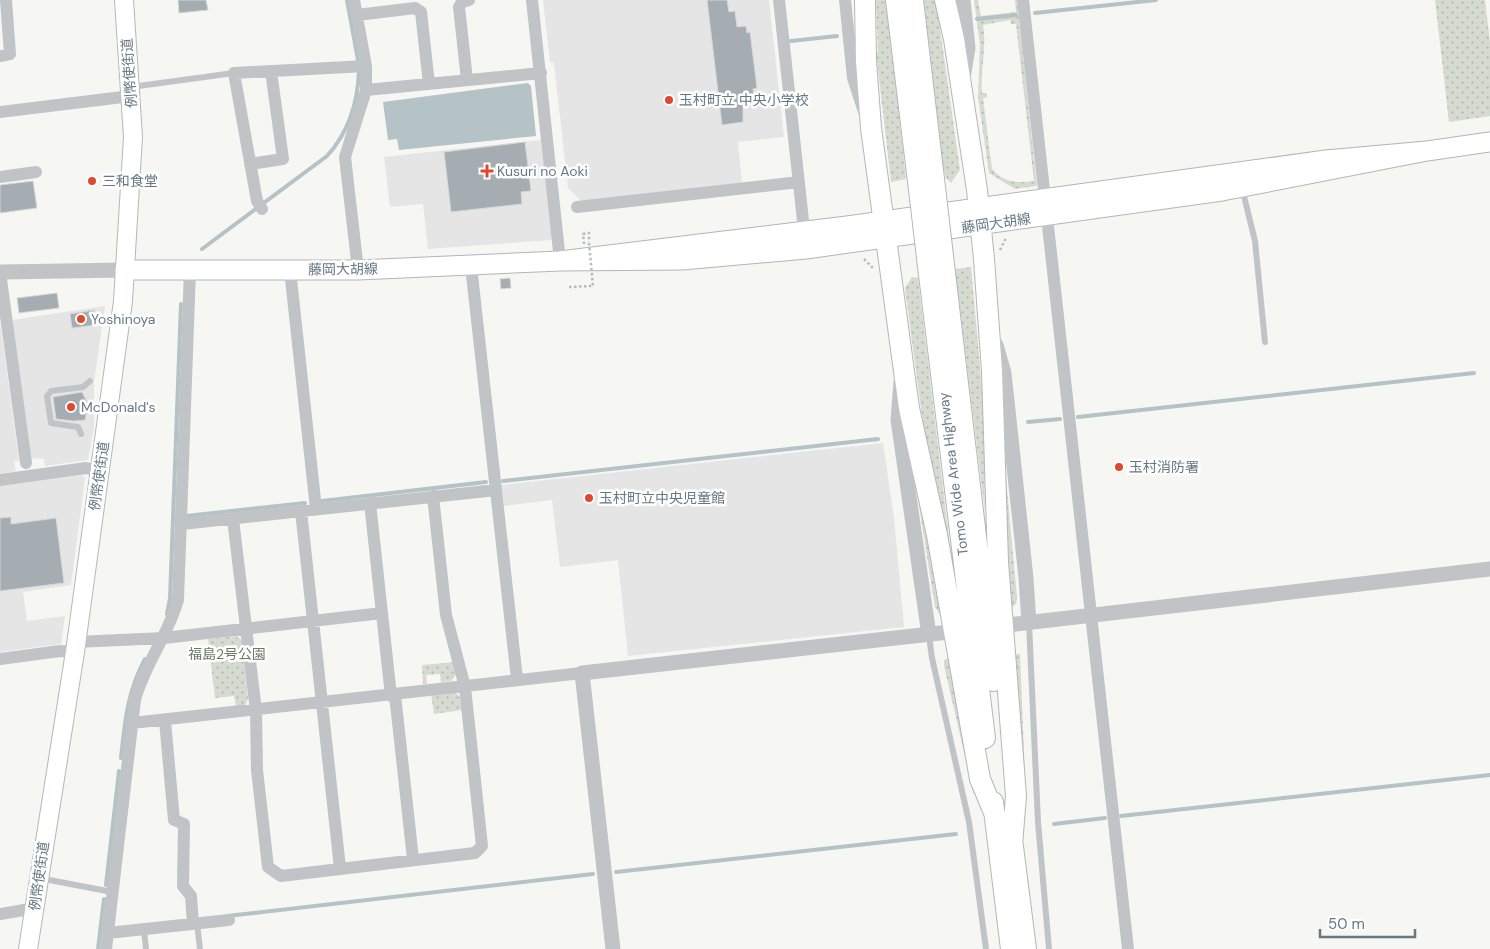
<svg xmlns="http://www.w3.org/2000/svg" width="1490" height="949" font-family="'DM Sans','Noto Sans JP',sans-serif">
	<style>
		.built { fill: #e4e5e4 }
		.grass { fill: url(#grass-dots); fill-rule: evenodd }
		.water { fill: #b5c2c6 }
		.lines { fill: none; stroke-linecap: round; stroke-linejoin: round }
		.stream { stroke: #b5c2c6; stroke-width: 4 }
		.building { fill: #a5adb2; stroke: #d8d7d6 }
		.secondary-casing { stroke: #b2b8bc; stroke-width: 20 }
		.primary-casing { stroke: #b1b6ba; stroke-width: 21 }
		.trunk-casing { stroke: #b3b7ba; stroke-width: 22 }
		.path { stroke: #b8bbbd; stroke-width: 2.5; stroke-dasharray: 2.5 2.5; stroke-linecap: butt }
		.service { stroke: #c0c4c7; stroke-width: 6 }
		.minor { stroke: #c0c4c7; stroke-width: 12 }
		.tertiary { stroke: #c0c4c7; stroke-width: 15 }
		.secondary { stroke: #fff; stroke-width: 18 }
		.primary { stroke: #fff; stroke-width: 19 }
		.trunk { stroke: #fff; stroke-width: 20 }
		.trunk-bridge-casing { stroke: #b3b7ba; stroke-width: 22; stroke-linecap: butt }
		.path-bridge { stroke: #b8bbbd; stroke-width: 2.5; stroke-dasharray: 2.5 2.5; stroke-linecap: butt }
		.trunk-bridge { stroke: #fff; stroke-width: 20 }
		.poi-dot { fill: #db492f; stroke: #fff; stroke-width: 2 }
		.labels { text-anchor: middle; stroke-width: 5; stroke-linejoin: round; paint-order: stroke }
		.street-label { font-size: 14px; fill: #677883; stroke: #fff }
		.poi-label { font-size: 14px; fill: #677883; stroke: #fff; text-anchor: start }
		.park-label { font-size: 14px; fill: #6b7a65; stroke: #fff }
	</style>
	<defs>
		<pattern id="grass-dots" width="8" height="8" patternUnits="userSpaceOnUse" patternTransform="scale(1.25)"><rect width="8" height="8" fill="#d6dbd2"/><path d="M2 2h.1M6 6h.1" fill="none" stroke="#b1b6b0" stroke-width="1.8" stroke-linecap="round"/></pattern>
	</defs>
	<rect width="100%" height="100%" fill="#f6f6f3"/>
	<path class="built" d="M543,0H769L784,137L738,142L742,183L581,201L568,188L554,63L550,62Z
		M541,140L552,239L550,240L428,249L423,204L390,207L384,157Z
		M105,306L94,382V427L88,460L45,466L44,459L31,458L12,320Z
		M0,321L19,461H14L16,471L0,474Z
		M883,443L894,518L904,627L628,656L618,560L560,567L552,500L504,506L501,485Z
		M81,475L85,478L71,585L23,592L27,621L65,616L61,644L0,652V486Z"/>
	<path class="grass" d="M876,0H887L906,179L891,182L876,52H878Z
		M924,0H936L960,170L951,183L946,178L943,168Z
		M974,0H978L981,16L1016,12L1015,0H1017L1037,186L1015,189L989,173L978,97L980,45ZM1010,20L1011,24H1016L1034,181C1017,183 1004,183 992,169L983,98L987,97V93H982C980,70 987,48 983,25Z
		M1435,0H1485L1490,42V116L1449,122Z
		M971,267L983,400L985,512L955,269Z
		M912,277L918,278L950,547L924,431L905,288Z
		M997,382L1017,597L1016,604L1007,612Z
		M906,423L930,525L942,618L935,607Z
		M236,636L242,640L248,699L245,706L236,707L234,696L215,698L208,639Z
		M1014,654H1020L1025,777Z
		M949,658L974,788V795L944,666V660Z
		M454,662L458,672L451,681L441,682L440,674L426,675L427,684H423L422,665Z
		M453,690L460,697L462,710L434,714L431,693Z"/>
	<path class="water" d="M528,83L531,86L536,136L399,150L397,139L388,140L383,102Z"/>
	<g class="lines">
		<path class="stream" d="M347,0L358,60
			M1035,13L1156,0
			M977,19L1016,15
			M791,41L837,36
			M202,249L327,156C349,132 358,102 359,70
			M1078,417L1474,373
			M1028,422L1060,419
			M503,481L878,439
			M322,501L486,482
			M186,516L305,503
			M167,614L170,599L181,304
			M121,758C125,721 127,693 145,659
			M1121,816L1490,775
			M1054,824L1105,818
			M616,872L956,834
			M106,885L119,771
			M227,916L593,874
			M98,949L104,899"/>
	</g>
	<path class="building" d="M178,0H206L208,10L179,13Z
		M707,0H727L729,12L735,11L737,27L746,26L747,33L750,32L757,88L753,89L754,97L743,99V122L722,125Z
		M525,142L531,191L521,192L522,204L451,212L444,152Z
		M33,181L37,208L0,213V185Z
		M510,278L511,288L501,289L500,279Z
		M57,293L59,308L19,313L17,298Z
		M94,310L96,325L72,328L70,314Z
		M82,392L88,404L85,420L74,421L56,419L53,397Z
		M11,517V524L56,518L64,583L0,591V518Z"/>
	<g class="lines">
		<g class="secondary-casing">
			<path id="secondary" d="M28,949L75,652L123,301L133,137L124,0"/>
		</g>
		<g class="primary-casing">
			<path id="primary" d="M1427,151L1222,191L806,249L682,260L560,261L847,226L1326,160Z
				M1427,151L1490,142
				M125,270H358L560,261"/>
		</g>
		<g class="trunk-casing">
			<path id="trunk" d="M865,0L866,61L871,128L909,408L937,535L980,779L995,815
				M896,0L920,198
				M913,0L936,196
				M945,0L954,39L977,190L984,259L992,371L998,562L1016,796L1012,845
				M943,256L993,681
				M927,258L985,738
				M993,802L1011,949
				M1011,831L1026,949"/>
		</g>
		<path class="path" d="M584,244L583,234L589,233V242
			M1000,250L1006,238
			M864,259L874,269
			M569,287L590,286"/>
		<path class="service" d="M131,87L234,73
			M1242,188L1255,241L1265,342
			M81,434L78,427L51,423L47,396L51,391L83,387L90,381
			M1029,623L1038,822L1049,949
			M929,636L932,658L969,822L986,949
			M39,878L112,892
			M197,924L200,949
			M144,930L146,949"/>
		<path class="minor" d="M354,0L366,66V90L345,157L358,270
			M532,0L560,261
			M779,0L805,239
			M845,0L853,78L864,112
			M1023,0L1128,949
			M357,15L415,8L421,12L429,84
			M0,56L10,54L6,0
			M467,80L459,7L462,2L469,0
			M366,90L541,73
			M0,112L131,96
			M250,164L283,159L271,71
			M0,177L36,172
			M577,207L799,182
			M262,209L257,201L234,73L366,66
			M471,266L517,679
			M290,270L316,509
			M0,272L26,463
			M0,480L86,468L100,471
			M370,503L391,696
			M301,511L340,868
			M233,519L256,711L257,770L268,867L281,876L475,853L482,846L465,687L446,615L433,496
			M182,524L496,490
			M76,642L164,638L382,613
			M0,659L60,651L75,652
			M395,695L413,859
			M165,721L174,820L184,824L183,886L191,896L193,924
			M132,723L582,673
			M0,914L24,910L34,912
			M108,933L229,920
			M106,949L135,700C144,665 168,636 178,600L190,270"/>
		<path class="tertiary" d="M963,0L968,48L963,78
			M0,272L125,270
			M996,345L1004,373L1026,578L1029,623
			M901,382L898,420L929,635
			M1008,625L1490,569
			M613,949L582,673L949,632"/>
		<use href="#secondary" class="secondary"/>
		<use href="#primary" class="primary"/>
		<use href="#trunk" class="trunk"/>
		<g class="trunk-bridge-casing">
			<path id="trunk-bridge" d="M936,196L943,256
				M920,198L927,258"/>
		</g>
		<path class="path-bridge" d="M589,243L593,286H590"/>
		<use href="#trunk-bridge" class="trunk-bridge"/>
	</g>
	<g class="poi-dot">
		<circle cx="669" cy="100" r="5"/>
		<path d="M484.5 163.5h5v5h5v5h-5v5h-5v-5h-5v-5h5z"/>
		<circle cx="92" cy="181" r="5"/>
		<circle cx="81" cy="319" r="5"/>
		<circle cx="71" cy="407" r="5"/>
		<circle cx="1119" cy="467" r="5"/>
		<circle cx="589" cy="498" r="5"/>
	</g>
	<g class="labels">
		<g class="street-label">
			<text transform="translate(129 73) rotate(-94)" y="5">例幣使街道</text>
			<text transform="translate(996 223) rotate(-8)" y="5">藤岡大胡線</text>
			<text transform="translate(343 269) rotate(-1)" y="5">藤岡大胡線</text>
			<text transform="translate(953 474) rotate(-97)" y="5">Tomo Wide Area Highway</text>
			<text transform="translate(99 476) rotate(-82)" y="5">例幣使街道</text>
			<text transform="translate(39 876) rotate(-82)" y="5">例幣使街道</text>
		</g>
		<g class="poi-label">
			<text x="679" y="105">玉村町立 中央小学校</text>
			<text x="497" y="176">Kusuri no Aoki</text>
			<text x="102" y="186">三和食堂</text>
			<text x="91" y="324">Yoshinoya</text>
			<text x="81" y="412">McDonald's</text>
			<text x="1129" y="472">玉村消防署</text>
			<text x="599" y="503">玉村町立中央児童館</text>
		</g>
		<g class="park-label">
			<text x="227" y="659">福島2号公園</text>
		</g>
	</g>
	<path d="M1320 929v8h95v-8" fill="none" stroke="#677883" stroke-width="2.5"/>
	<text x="1328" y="929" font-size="15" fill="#677883" stroke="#ffffff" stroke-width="4" paint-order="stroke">50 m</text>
</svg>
